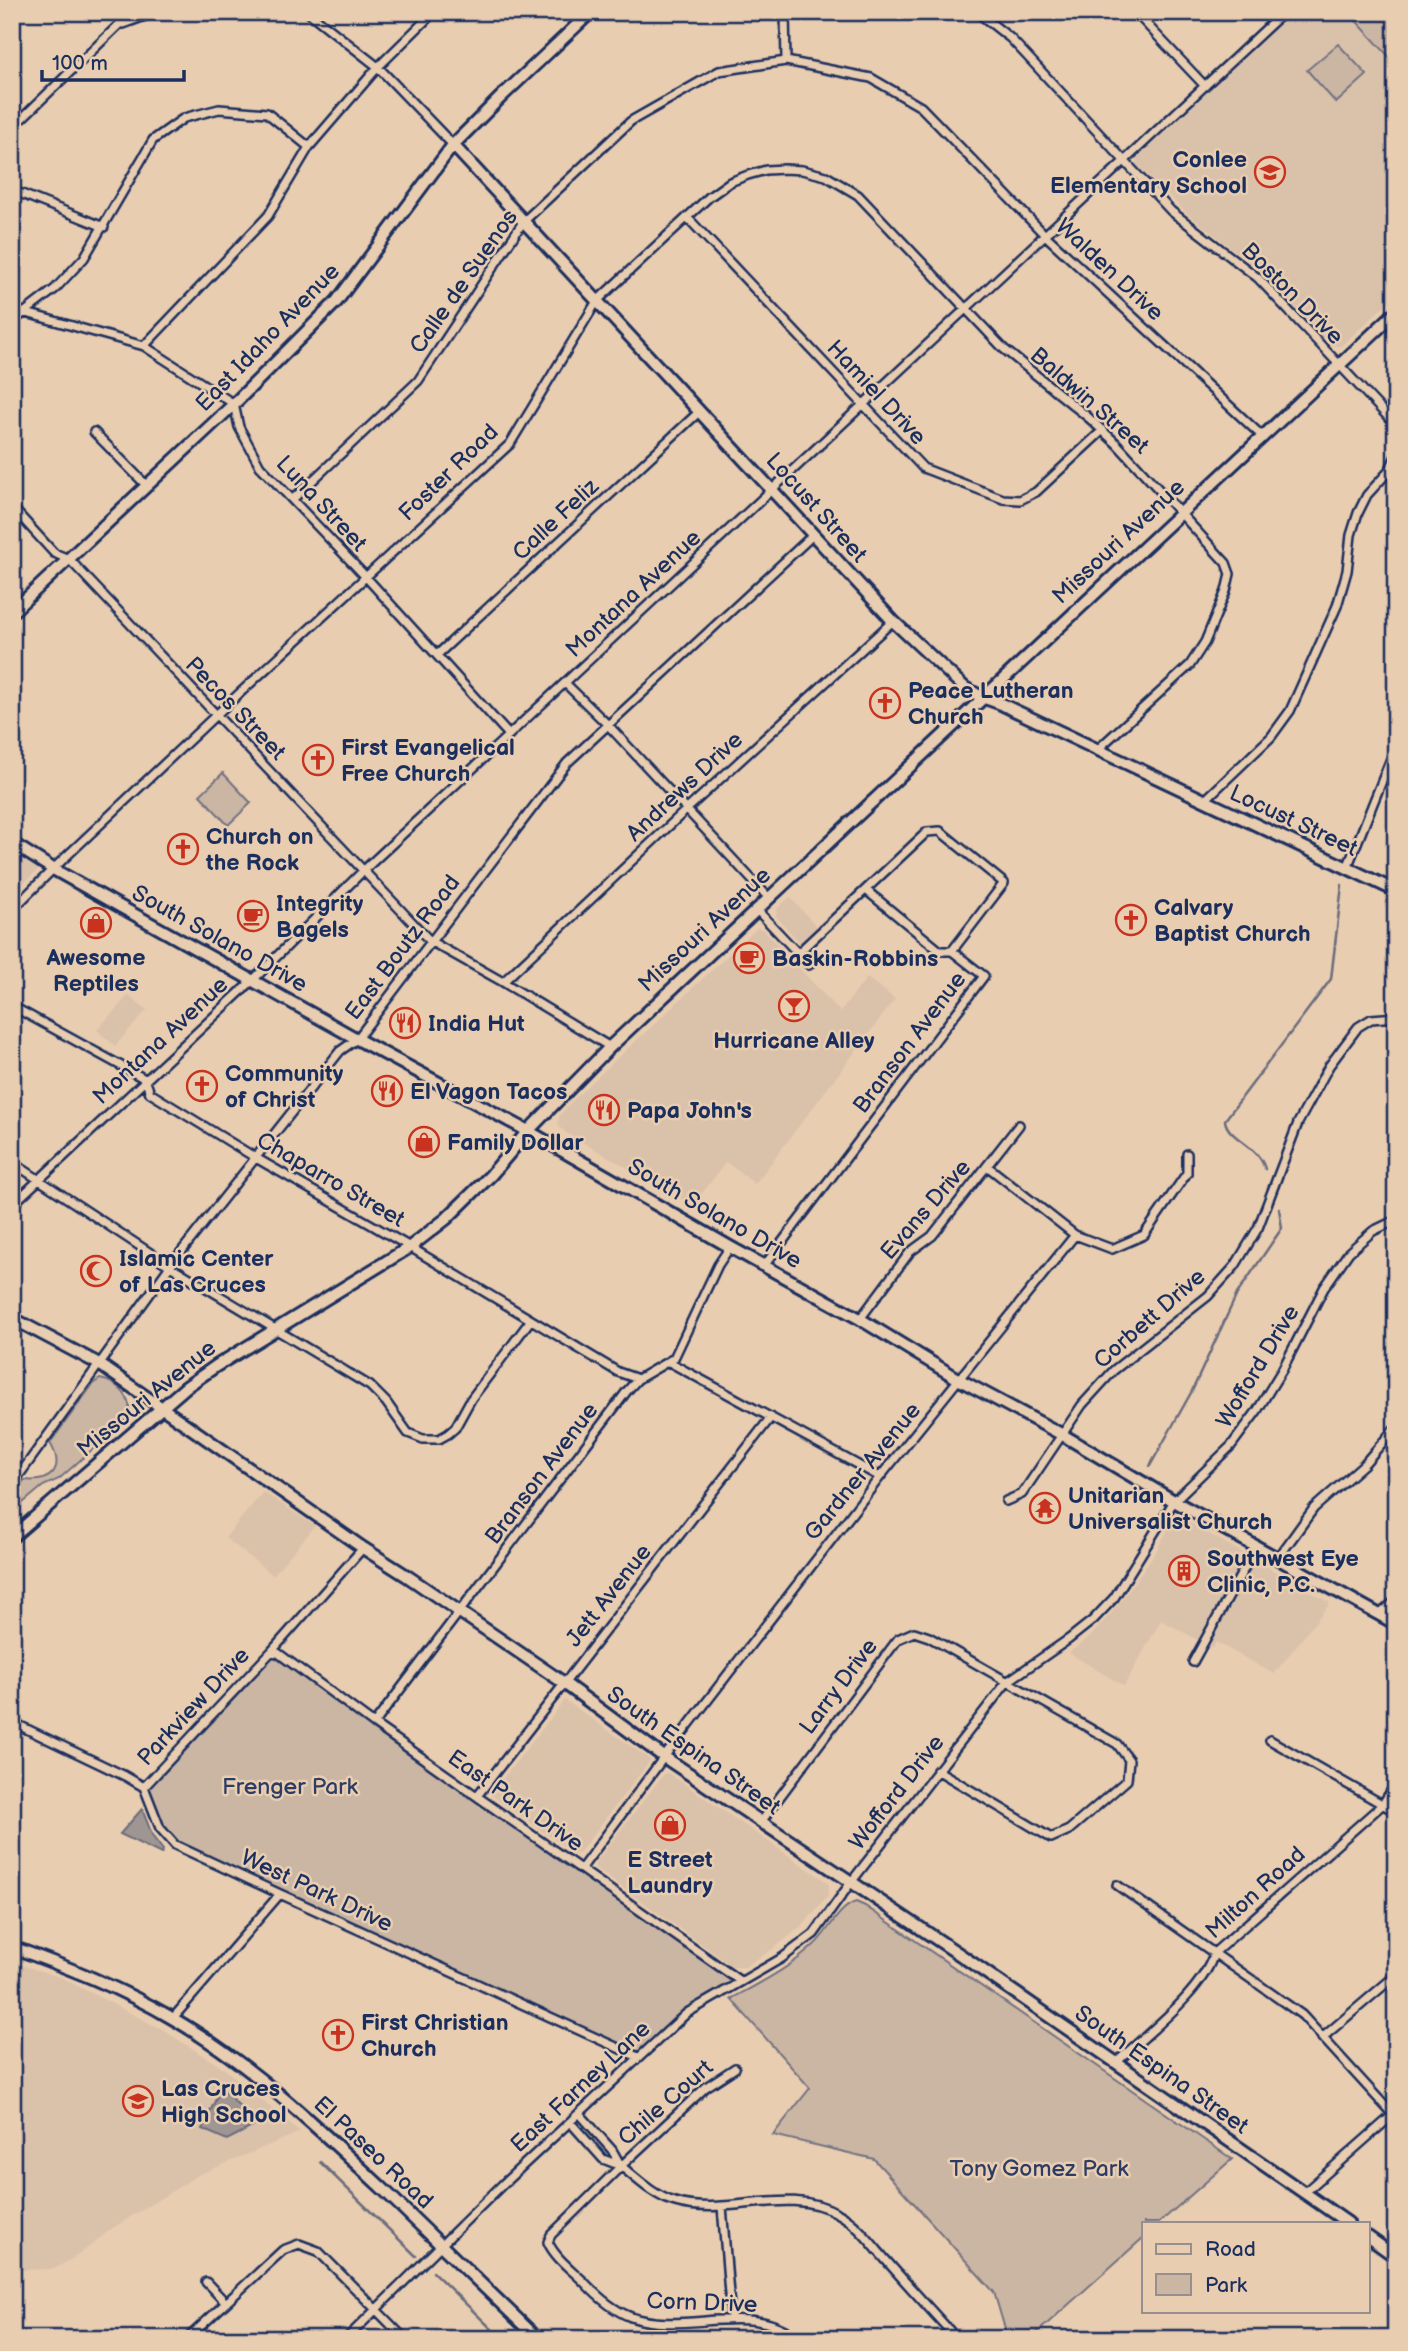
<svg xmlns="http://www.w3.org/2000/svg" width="1408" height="2351" font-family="'Balsamiq Sans',sans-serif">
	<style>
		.built { fill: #dac1aa }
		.green { fill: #cbb6a4; stroke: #737281; stroke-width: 2 }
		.water { fill: #9f9592; stroke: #6a6c7d; stroke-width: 2 }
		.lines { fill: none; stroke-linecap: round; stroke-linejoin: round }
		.stream { stroke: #6a6c7d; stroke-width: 2.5 }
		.street-casing { stroke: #1b2f5e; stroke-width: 12 }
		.secondary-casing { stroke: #1b2f5e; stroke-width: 16 }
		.street { stroke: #e9cdb0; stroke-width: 7 }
		.secondary { stroke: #e9cdb0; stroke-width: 10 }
		.labels { text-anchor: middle; stroke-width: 5; stroke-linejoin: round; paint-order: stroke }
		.poi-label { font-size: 23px; font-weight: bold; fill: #1b2f5e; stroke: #e9cdb0; text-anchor: start }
		.street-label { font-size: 23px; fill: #1b2f5e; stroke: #e9cdb0 }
		.park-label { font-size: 23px; fill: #2d3c65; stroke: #e9cdb0 }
	</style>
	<rect width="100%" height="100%" fill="#e9cdb0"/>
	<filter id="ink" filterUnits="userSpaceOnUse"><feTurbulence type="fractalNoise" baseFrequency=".0143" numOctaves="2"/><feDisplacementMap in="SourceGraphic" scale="14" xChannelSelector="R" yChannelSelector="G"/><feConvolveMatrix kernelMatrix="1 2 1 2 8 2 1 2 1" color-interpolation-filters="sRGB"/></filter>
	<g filter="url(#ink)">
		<path class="built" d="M1293,12H1396V295L1341,346L1330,345L1261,271L1190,216L1136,164L1137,158Z
			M12,854L39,869L12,894Z
			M790,897L817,927L800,943L776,916L777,909Z
			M757,928L764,930L840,1012L867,978L895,999L755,1184L726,1162L693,1205L568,1134L560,1128L558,1123L560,1115L576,1097Z
			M129,995L147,1010L115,1046L97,1030Z
			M263,1492L315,1526L273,1575L225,1538Z
			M1175,1516L1180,1517L1330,1603L1274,1674L1216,1642L1213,1648L1161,1620L1124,1686L1069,1653L1091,1636L1119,1604L1157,1550Z
			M565,1700L648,1758L650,1761L579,1853L575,1854L491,1795L493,1791Z
			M668,1773L823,1879L829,1885L828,1895L803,1925L777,1946L745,1967H733L595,1868V1863L664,1774Z
			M12,1962L62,1978L163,2030L226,2070L300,2132L198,2175L111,2229L80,2254L54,2269L12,2270Z"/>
		<path class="green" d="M1348,12H1396V64Z
			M1338,44L1367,75L1336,103L1307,70Z
			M223,773L251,803L228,825L200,795Z
			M100,1379C119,1382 134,1399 128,1418L59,1479L43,1486L12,1512V1496L24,1480C50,1483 66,1470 50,1443L94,1383Z
			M271,1652L740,1981L687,2013L638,2057L175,1845L166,1836L144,1787Z
			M856,1902L865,1906L1232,2159L1159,2223H1144V2237L1030,2339H1008L994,2292L874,2159L773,2135L810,2088L731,1999C760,1983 790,1968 814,1945C828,1933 838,1907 856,1902Z"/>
		<path class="water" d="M142,1809L153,1837L163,1850L161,1854L120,1834Z
			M221,2088L258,2124L227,2140L202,2129Z"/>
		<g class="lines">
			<path class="stream" d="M1265,1169C1258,1144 1227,1139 1225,1120L1331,979L1342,885
				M1150,1466L1192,1391L1237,1294L1282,1228L1279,1209
				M320,2162L416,2256
				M433,2272L502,2339"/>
			<g class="street-casing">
				<path id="street" d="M308,12L378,67L453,145
					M977,12L1010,38L1027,56L1171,211L1258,278L1391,420L1396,432
					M1135,12L1205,86
					M123,24L156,12
					M786,61L871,78L921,107L1045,235L1263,437
					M12,128L132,12
					M12,190L104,227
					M687,217L923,468L1003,499L1020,500L1036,492L1103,430
					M12,309L144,346L234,404L239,427L260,466L365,576L509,735
					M12,322L55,289L84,258L153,140L184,118L219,109L267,113L309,147
					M144,346L268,216L309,147L378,67L434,12
					M94,432L147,486
					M293,499L418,381L523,222L631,121L719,71L786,61L785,12
					M12,507L54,553L69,559L430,941L503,982L610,1047
					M437,655L700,411
					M565,683L608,725L768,897
					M1204,801L1271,737L1290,711L1337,606L1347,571L1351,535L1358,513L1367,495L1389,471L1396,456
					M1347,868L1396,746
					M866,890L940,951H952
					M756,909L809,965
					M12,910L53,869L216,715L510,444L597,301L709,197L730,182L748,175L766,170L785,169L802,170L826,176L858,195L1004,349L1089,418L1117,444L1226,563L1230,574L1226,591L1205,642L1190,665L1097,750
					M503,982L686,810L893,621
					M12,1006L145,1079L150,1093L256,1158L410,1247L618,1372L638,1379
					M12,1162L170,1266L370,1386L386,1402L408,1433L423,1439H439L448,1434L455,1428L471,1399L530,1321
					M987,1166L1075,1235
					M12,1205L253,980L364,870L1284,12
					M764,1266L984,976L952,951L1004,883L940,831L927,832L798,953
					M860,1319L910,1252L932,1236L1019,1125
					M669,1362L880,1477
					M12,1485L170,1266L340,1051L357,1039L567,763L813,535
					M1006,1501L1022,1494L1082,1405L1114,1370L1208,1296L1235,1266L1258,1228L1298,1123L1329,1066L1358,1027L1371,1019L1396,1017
					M1278,1558L1314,1508L1364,1464L1396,1427
					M1379,1615L1396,1600
					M271,1652L278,1653L374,1724L740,1981
					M1193,1662L1256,1547
					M12,1722L125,1776L144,1787L160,1828L175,1845L280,1894L638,2057
					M374,1724L627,1391L638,1379L674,1358L718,1265L730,1247
					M1270,1740L1396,1812
					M144,1787L271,1652L363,1548
					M477,1796L771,1417
					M761,1822L898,1639L914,1632L929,1637L1117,1744L1129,1760L1127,1780L1069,1830L1051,1838L937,1770
					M581,1869L664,1757L880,1477L1075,1235L1112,1249L1144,1235L1187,1173V1154
					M1117,1885L1302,2015L1396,2118
					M173,2018L280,1894
					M1322,2038L1396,1975
					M1116,2063C1146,2034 1203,1992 1214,1953L1383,1804L1396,1783
					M735,2068L706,2087L621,2166L551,2235L548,2242C555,2258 572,2270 584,2282C597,2296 612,2310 631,2317C684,2336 751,2299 798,2339
					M570,2122L603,2159L621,2166L612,2150L579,2113
					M621,2166C637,2179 654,2196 675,2202C728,2218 788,2184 839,2214C857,2224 871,2243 885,2259C906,2283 928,2307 950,2331L941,2339
					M1304,2193L1395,2113
					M722,2206L731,2319
					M206,2282L225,2302
					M187,2339L283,2250L299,2244L318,2251L405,2339
					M346,2339L504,2183L687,2013L782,1958L814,1934L852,1881L1007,1682L1069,1639L1093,1620L1114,1598L1174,1501L1231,1446L1257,1411L1282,1370L1324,1288L1349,1252L1373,1231L1396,1220"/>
			</g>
			<g class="secondary-casing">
				<path id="secondary" d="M453,145L893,621L965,688L982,697L999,703L1396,891
					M12,612L234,404L337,301L453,145L501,97L591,12
					M12,843L53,869L357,1039L528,1131L730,1247L860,1319L960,1380L1061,1434L1174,1501L1396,1624
					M12,1318L99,1364L363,1548L407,1576L564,1683L664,1757L962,1956L1348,2223
					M12,1537L186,1387L216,1366L410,1247L446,1219L491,1175L528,1131L610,1047L1396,312
					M12,1947C67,1967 121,1988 172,2018C250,2063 316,2126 382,2188C434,2238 486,2288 538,2339
					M1368,2237L1396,2257"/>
			</g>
			<use href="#street" class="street"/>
			<use href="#secondary" class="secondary"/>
		</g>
	</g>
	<defs>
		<g id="school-ring" transform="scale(1.575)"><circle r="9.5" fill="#e9cdb0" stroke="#c8321e" stroke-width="1.5"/><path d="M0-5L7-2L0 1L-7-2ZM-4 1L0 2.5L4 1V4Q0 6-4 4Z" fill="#c8321e"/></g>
		<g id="church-ring" transform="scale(1.575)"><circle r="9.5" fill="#e9cdb0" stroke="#c8321e" stroke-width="1.5"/><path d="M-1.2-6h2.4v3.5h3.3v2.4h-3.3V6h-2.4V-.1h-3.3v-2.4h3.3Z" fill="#c8321e"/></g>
		<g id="cafe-ring" transform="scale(1.575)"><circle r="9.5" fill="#e9cdb0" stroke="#c8321e" stroke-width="1.5"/><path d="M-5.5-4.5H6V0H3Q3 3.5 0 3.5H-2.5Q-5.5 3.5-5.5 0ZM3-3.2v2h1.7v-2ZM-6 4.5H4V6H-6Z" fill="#c8321e"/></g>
		<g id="shop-ring" transform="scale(1.575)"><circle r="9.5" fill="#e9cdb0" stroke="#c8321e" stroke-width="1.5"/><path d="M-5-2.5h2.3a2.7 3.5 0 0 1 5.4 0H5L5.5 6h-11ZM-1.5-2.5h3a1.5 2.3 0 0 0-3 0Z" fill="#c8321e"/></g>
		<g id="bar-ring" transform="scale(1.575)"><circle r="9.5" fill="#e9cdb0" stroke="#c8321e" stroke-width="1.5"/><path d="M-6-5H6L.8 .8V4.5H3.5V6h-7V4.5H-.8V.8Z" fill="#c8321e"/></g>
		<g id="restaurant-ring" transform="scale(1.575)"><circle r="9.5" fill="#e9cdb0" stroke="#c8321e" stroke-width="1.5"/><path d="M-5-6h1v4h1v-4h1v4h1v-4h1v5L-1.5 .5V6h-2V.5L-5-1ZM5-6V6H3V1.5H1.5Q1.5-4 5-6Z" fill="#c8321e"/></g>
		<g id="mosque-ring" transform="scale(1.575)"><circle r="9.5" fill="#e9cdb0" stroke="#c8321e" stroke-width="1.5"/><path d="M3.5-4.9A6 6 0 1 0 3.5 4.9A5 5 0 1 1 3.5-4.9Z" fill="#c8321e"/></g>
		<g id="temple-ring" transform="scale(1.575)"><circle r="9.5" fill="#e9cdb0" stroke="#c8321e" stroke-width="1.5"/><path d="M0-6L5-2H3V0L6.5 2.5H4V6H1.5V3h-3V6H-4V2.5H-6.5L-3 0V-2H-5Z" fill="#c8321e"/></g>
		<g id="building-ring" transform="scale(1.575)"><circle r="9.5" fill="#e9cdb0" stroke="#c8321e" stroke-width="1.5"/><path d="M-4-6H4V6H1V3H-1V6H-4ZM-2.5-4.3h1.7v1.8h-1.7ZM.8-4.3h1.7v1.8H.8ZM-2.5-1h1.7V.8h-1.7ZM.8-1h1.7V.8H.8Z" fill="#c8321e"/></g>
	</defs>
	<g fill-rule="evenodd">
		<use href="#school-ring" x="1270" y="172"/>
		<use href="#church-ring" x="885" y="703"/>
		<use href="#church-ring" x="318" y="760"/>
		<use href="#church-ring" x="183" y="849"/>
		<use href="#cafe-ring" x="253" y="916"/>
		<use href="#church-ring" x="1131" y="920"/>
		<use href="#shop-ring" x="96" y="923"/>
		<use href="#cafe-ring" x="749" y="958"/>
		<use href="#bar-ring" x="794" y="1006"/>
		<use href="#restaurant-ring" x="405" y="1023"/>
		<use href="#church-ring" x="202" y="1086"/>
		<use href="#restaurant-ring" x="387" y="1091"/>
		<use href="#restaurant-ring" x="604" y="1110"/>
		<use href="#shop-ring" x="424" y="1142"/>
		<use href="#mosque-ring" x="96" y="1271"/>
		<use href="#temple-ring" x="1045" y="1508"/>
		<use href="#building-ring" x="1184" y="1571"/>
		<use href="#shop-ring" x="670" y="1825"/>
		<use href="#church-ring" x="338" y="2035"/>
		<use href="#school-ring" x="138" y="2101"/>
	</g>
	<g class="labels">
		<g class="poi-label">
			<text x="1247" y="167" text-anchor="end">Conlee<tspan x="1247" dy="26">Elementary School</tspan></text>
			<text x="908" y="698">Peace Lutheran<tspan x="908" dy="26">Church</tspan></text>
			<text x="341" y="755">First Evangelical<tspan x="341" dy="26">Free Church</tspan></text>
			<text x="206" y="844">Church on<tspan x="206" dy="26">the Rock</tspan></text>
			<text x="276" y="911">Integrity<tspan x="276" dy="26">Bagels</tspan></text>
			<text x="1154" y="915">Calvary<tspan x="1154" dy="26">Baptist Church</tspan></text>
			<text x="96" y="965" text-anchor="middle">Awesome<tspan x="96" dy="26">Reptiles</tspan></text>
			<text x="772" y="966">Baskin-Robbins</text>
			<text x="428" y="1031">India Hut</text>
			<text x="794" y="1048" text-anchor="middle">Hurricane Alley</text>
			<text x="225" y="1081">Community<tspan x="225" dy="26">of Christ</tspan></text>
			<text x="410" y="1099">El Vagon Tacos</text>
			<text x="627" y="1118">Papa John's</text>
			<text x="447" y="1150">Family Dollar</text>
			<text x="119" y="1266">Islamic Center<tspan x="119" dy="26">of Las Cruces</tspan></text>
			<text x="1068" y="1503">Unitarian<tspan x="1068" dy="26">Universalist Church</tspan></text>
			<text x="1207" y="1566">Southwest Eye<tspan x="1207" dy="26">Clinic, P.C.</tspan></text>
			<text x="670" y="1867" text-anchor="middle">E Street<tspan x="670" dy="26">Laundry</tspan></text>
			<text x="361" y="2030">First Christian<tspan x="361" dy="26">Church</tspan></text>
			<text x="161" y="2096">Las Cruces<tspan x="161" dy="26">High School</tspan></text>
		</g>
		<g class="street-label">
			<text transform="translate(1110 269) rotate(43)" y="8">Walden Drive</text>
			<text transform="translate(463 281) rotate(-55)" y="8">Calle de Suenos</text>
			<text transform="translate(1293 293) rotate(45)" y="8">Boston Drive</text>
			<text transform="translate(267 337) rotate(-46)" y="8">East Idaho Avenue</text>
			<text transform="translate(877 392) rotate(47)" y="8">Hamiel Drive</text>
			<text transform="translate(1090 400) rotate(41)" y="8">Baldwin Street</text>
			<text transform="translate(448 472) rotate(-44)" y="8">Foster Road</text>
			<text transform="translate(322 503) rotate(47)" y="8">Luna Street</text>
			<text transform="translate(817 507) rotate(48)" y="8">Locust Street</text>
			<text transform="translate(555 519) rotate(-43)" y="8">Calle Feliz</text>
			<text transform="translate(1118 541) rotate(-43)" y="8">Missouri Avenue</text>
			<text transform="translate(633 593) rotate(-43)" y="8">Montana Avenue</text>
			<text transform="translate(236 708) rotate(46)" y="8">Pecos Street</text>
			<text transform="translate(684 786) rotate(-43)" y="8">Andrews Drive</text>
			<text transform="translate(1294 820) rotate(25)" y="8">Locust Street</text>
			<text transform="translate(704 929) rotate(-43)" y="8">Missouri Avenue</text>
			<text transform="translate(220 938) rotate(29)" y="8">South Solano Drive</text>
			<text transform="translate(402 947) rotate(-53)" y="8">East Boutz Road</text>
			<text transform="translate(160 1040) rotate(-43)" y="8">Montana Avenue</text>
			<text transform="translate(909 1042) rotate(-53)" y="8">Branson Avenue</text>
			<text transform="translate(331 1179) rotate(30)" y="8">Chaparro Street</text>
			<text transform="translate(925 1209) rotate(-49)" y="8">Evans Drive</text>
			<text transform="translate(715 1213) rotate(30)" y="8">South Solano Drive</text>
			<text transform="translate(1149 1318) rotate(-41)" y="8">Corbett Drive</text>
			<text transform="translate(1257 1366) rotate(-59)" y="8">Wofford Drive</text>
			<text transform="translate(146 1398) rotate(-39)" y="8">Missouri Avenue</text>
			<text transform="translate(862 1471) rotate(-51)" y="8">Gardner Avenue</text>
			<text transform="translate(541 1473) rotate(-53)" y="8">Branson Avenue</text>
			<text transform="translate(608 1595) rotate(-52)" y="8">Jett Avenue</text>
			<text transform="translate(838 1686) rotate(-53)" y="8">Larry Drive</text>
			<text transform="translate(193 1706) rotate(-47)" y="8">Parkview Drive</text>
			<text transform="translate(694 1750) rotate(35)" y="8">South Espina Street</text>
			<text transform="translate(896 1792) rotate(-52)" y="8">Wofford Drive</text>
			<text transform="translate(516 1800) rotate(35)" y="8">East Park Drive</text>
			<text transform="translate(317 1890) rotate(25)" y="8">West Park Drive</text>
			<text transform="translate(1255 1892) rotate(-42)" y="8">Milton Road</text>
			<text transform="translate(1162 2069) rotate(35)" y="8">South Espina Street</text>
			<text transform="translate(580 2086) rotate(-43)" y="8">East Farney Lane</text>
			<text transform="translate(665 2102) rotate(-41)" y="8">Chile Court</text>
			<text transform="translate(374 2152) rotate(43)" y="8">El Paseo Road</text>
			<text transform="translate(702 2302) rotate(2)" y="8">Corn Drive</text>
		</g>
		<g class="park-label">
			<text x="290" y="1794">Frenger Park</text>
			<text x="1039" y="2176">Tony Gomez Park</text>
		</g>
	</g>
	<rect width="1408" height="2351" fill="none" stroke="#e9cdb0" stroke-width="42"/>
	<rect x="21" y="21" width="1366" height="2309" fill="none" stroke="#1b2f5e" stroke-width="2.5" filter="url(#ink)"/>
	<rect x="1142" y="2222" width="228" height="91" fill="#e9cdb0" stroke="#978e8f" stroke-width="2"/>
	<rect x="1156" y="2244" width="35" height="10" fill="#e9cdb0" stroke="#978e8f" stroke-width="2"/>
	<text x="1205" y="2256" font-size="21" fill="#1b2f5e">Road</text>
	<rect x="1156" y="2274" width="35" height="21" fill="#cbb6a4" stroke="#978e8f" stroke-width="2"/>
	<text x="1205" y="2292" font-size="21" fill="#1b2f5e">Park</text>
	<path d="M42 70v10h142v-10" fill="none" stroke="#1b2f5e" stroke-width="3.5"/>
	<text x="52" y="70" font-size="21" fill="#1b2f5e" stroke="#e9cdb0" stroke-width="5" paint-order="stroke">100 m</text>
</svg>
